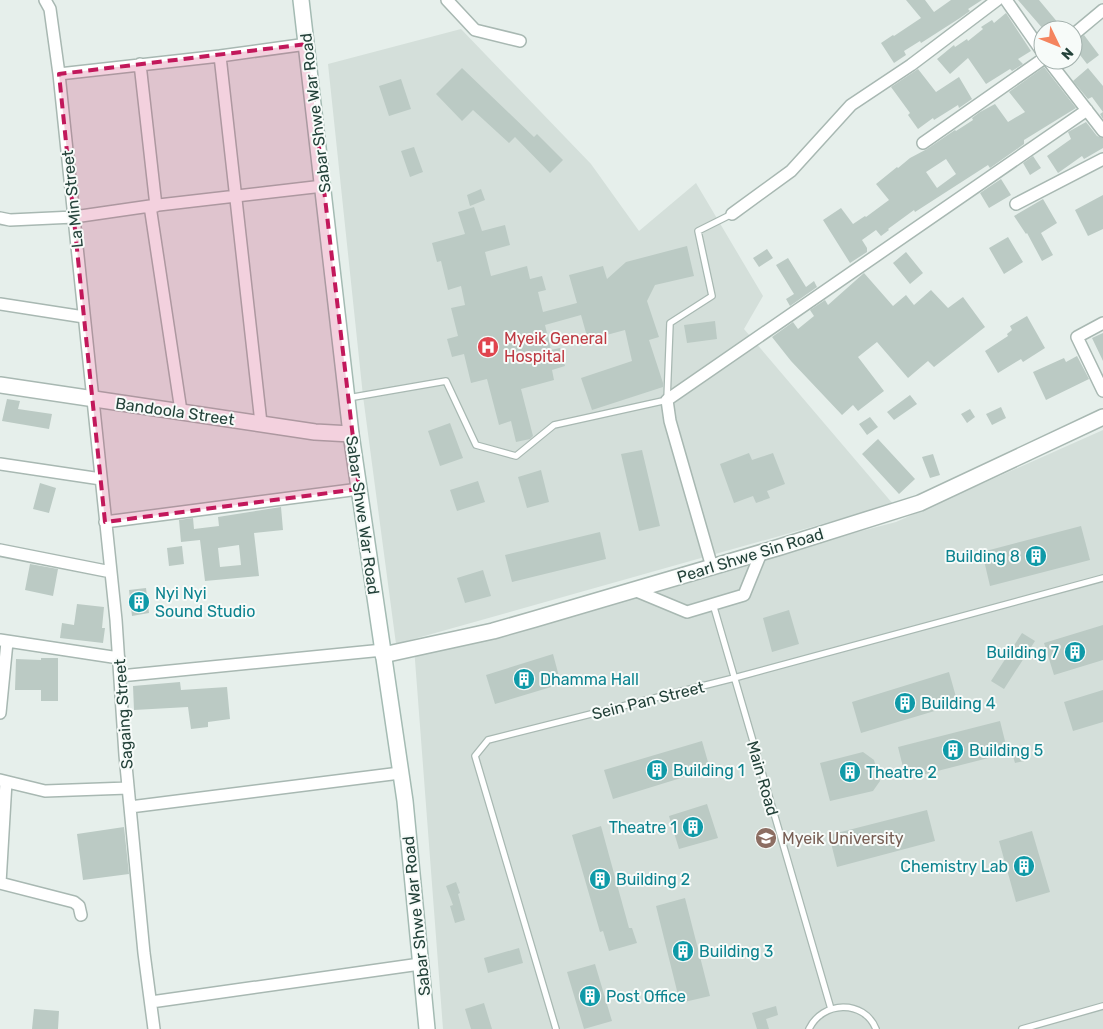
<svg xmlns="http://www.w3.org/2000/svg" width="1103" height="1029" font-family="Rubik,sans-serif">
	<style>
		.built { fill: #d4dfda }
		.building { fill: #bbcac4; fill-rule: evenodd }
		.lines { fill: none; stroke-linecap: round; stroke-linejoin: round }
		.service-casing { stroke: #a8b8b2; stroke-width: 8 }
		.minor-casing { stroke: #a8b8b2; stroke-width: 14 }
		.tertiary-casing { stroke: #a8b8b2; stroke-width: 18 }
		.secondary-casing { stroke: #a4bbb3; stroke-width: 18 }
		.service { stroke: #fff; stroke-width: 5.5 }
		.minor { stroke: #fff; stroke-width: 11 }
		.tertiary { stroke: #fff; stroke-width: 15 }
		.secondary { stroke: #fff; stroke-width: 15 }
		.marked { fill: #c2185b; fill-opacity: 0.2; stroke: #c2185b; stroke-width: 4; stroke-dasharray: 10 6; stroke-linejoin: round }
		.labels { text-anchor: middle; stroke-width: 4; stroke-linejoin: round; paint-order: stroke }
		.street-label { font-size: 16px; fill: #24423a; stroke: #f7fbf9 }
		.health-label { font-size: 16px; fill: #be3a42; stroke: #f7fbf9; text-anchor: start }
		.culture-label { font-size: 16px; fill: #0d838f; stroke: #f7fbf9; text-anchor: start }
		.education-label { font-size: 16px; fill: #785e54; stroke: #f7fbf9; text-anchor: start }
	</style>
	<rect width="100%" height="100%" fill="#e6efeb"/>
	<path class="built" d="M461,29L591,164L639,231L696,183L763,296L744,329L893,504L396,644L363,396L328,64Z
		M1103,430V1029H443L414,647L896,522Z"/>
	<path class="building" d="M906,0H925L934,12L951,0H982L968,9L970,11L960,18L921,43L920,41L904,51L906,55L894,63L881,43L893,35L894,36L921,18Z
		M1018,0H1039L1064,30H1044Z
		M1006,13L1031,51L1018,59L1023,64L1012,71L1010,69L986,84L968,58L950,74L937,59L954,45L955,47L967,39L968,41L983,29L981,27L992,20L994,23Z
		M1084,35L1099,55L1087,64L1073,46V44Z
		M1044,67L1076,108L1024,140V144L990,168L988,165L915,212L914,210L888,229L889,230L881,236L876,230L862,240L867,248V252L850,263L823,220L841,208L853,224L865,216L866,217L889,200L876,184L897,167L898,168L910,158L927,149L955,130L956,131L973,120L972,118L980,112L995,104L1008,122L1025,112L1009,92ZM946,159L956,174L937,188L926,172Z
		M462,68L534,137L537,134L563,160L550,173L515,137L509,143L473,110L462,121L436,94Z
		M1088,68L1103,86V119L1100,114L1103,112L1092,97L1088,99L1073,81Z
		M918,69L936,92L959,77L972,99L959,108L958,105L934,120L933,118L918,129L908,115L910,113L891,87Z
		M401,79L411,109L389,116L379,86Z
		M1086,122L1097,136L1103,138V148L1084,159L1082,156L1058,173L1047,156L1071,139L1068,132Z
		M414,147L423,172L410,177L401,151Z
		M1033,156L1041,168L1030,175L1023,163Z
		M1001,179L1011,195L989,208L980,193Z
		M481,189L485,200L470,206L467,195Z
		M1103,195V229L1088,236L1075,210Z
		M1043,199L1057,223L1041,233L1053,255L1042,261L1027,233L1026,234L1014,216Z
		M474,207L482,231L505,225L510,245L485,252L491,276L527,266L530,279L542,276L546,290L538,292L543,312L577,303L569,275L603,266L607,279L626,262L687,246L694,276L655,285L647,301L659,337L649,340L663,383V387L592,410L581,378L632,361L625,330L588,340L581,315L545,325L551,350L560,348L565,366L552,370L554,380L521,389L533,436L530,439L516,442L511,421L499,425L487,379L471,383L464,354L452,357L447,339L458,336L451,308L465,305L461,286L448,290L441,261L437,262L432,243L465,234L458,212Z
		M1008,237L1023,262L1004,274L989,248Z
		M767,249L773,258L759,267L753,258Z
		M906,252L923,273L910,284L893,263Z
		M788,258L806,287L814,281L817,287L790,306L786,299L794,294L776,265Z
		M864,273L893,306L906,295L914,305L931,290L948,308L963,297L985,327L934,367L928,361L908,378L877,342L858,357L884,391L858,411L853,405L842,415L791,361L772,337L793,322L798,329L814,316L810,310L825,300L828,305Z
		M1027,316L1045,348L1023,362L1021,359L998,373L985,351L1008,336L1007,334L1012,330L1010,326Z
		M715,321L717,339L687,343L684,325Z
		M1103,333V361L1092,338Z
		M1077,356L1089,379L1046,400L1033,372L1064,358L1066,362Z
		M910,395L917,404L894,420L887,412Z
		M7,399L20,401L18,409L52,414L49,429L2,421Z
		M1001,407L1006,418L992,425L986,414Z
		M970,409L975,417L967,423L961,414Z
		M870,417L878,427L867,435L859,424Z
		M450,423L463,458L440,466L428,431Z
		M878,439L915,479L899,494L862,454Z
		M642,450L660,526L639,531L621,454Z
		M749,453L752,460L773,453L785,484L767,491L770,498L756,503L753,496L734,503L720,464Z
		M933,454L940,475L930,478L922,457Z
		M541,470L549,502L527,508L518,477Z
		M478,481L485,502L457,511L450,490Z
		M40,483L56,488L49,513L33,509Z
		M281,507L283,530L254,533L259,576L205,581L200,540L181,542L179,520L193,518L194,529L219,526L218,517ZM239,545L241,565L220,567L218,548Z
		M1081,526L1090,560L990,586L982,552Z
		M600,532L606,559L512,582L505,555Z
		M182,546L184,564L169,566L167,548Z
		M30,564L58,569L53,596L25,590Z
		M483,570L491,596L465,603L457,578Z
		M146,588L149,613L132,616L129,590Z
		M77,604L104,607L102,628H105L103,643L60,638L62,623L74,625Z
		M789,610L799,644L772,652L763,618Z
		M1103,625V660L1054,675L1044,643Z
		M1022,633L1035,641L1004,689L991,681Z
		M553,654L561,684L495,704L486,675Z
		M41,658H58V701H41V690H15L16,659L41,660Z
		M949,672L958,704L861,733L852,702Z
		M180,682L181,690L227,687L230,719L208,722V727L191,729L188,707L134,710L133,686Z
		M1103,690V722L1073,731L1064,702Z
		M1000,721L1008,753L906,779L898,747Z
		M702,741L710,769L613,799L604,770Z
		M1021,751L1024,761L1015,763L1012,753Z
		M863,752L874,760L880,781L873,791L830,801L820,763Z
		M707,804L718,838L679,849L669,816Z
		M927,810L935,841L837,867L829,835Z
		M601,826L629,928H632L637,943L609,951L603,931L600,932L572,835Z
		M124,827L129,874L83,880L77,834Z
		M1032,831L1050,892L1016,902L999,841Z
		M456,882L460,893L458,894L465,920L455,923L450,906L453,905L446,886Z
		M685,898L710,996L680,1003L656,906Z
		M519,948L523,963L488,973L484,958Z
		M595,964L612,1021L584,1029L567,972Z
		M484,1003L492,1029H471L465,1009Z
		M776,1006L778,1015L766,1019L769,1029H757L752,1013Z
		M34,1009L59,1011L58,1029H32Z"/>
	<g class="lines">
		<g class="service-casing">
			<path id="service" d="M348,398L446,381L476,445L516,456L554,425L667,400L670,323L712,296L698,231L732,214
				M713,604L831,1009
				M556,1029L475,756L488,740L734,678L1103,578
				M809,1029C822,1001 864,999 876,1029
				M1022,1029L1103,1006"/>
		</g>
		<g class="minor-casing">
			<path id="minor" d="M45,0L50,9L59,74L116,620L125,755L144,953L154,1029
				M447,0L475,30L520,41
				M1006,0L1043,53
				M1073,35L1103,10
				M1048,60L1103,131
				M140,64L156,206
				M59,74L220,56
				M923,143L1043,59
				M1016,204L1103,159
				M150,206L323,186
				M732,214L791,171L851,105L911,65L997,0
				M0,218L10,220L74,217L150,206L181,411
				M0,304L84,317
				M1103,323L1077,337L1103,391
				M261,423L220,56L307,44
				M0,464L101,479
				M105,522L359,489
				M0,550L111,572
				M712,567L670,421L667,400L1087,110
				M634,590L687,612L744,595L761,553
				M0,640L119,658
				M120,676L383,650
				M0,713L7,642
				M0,780L45,791L128,788
				M130,807L400,773
				M0,883L6,782
				M0,883L74,902L79,906L81,915
				M151,1002L420,964"/>
		</g>
		<g class="tertiary-casing">
			<path id="tertiary" d="M0,385L315,432L351,434
				M383,655L493,631L535,619L780,547L920,503L1103,417"/>
		</g>
		<g class="secondary-casing">
			<path id="secondary" d="M301,0L351,434L405,801L427,1029"/>
		</g>
		<use href="#service" class="service"/>
		<use href="#minor" class="minor"/>
		<use href="#tertiary" class="tertiary"/>
		<use href="#secondary" class="secondary"/>
	</g>
	<path class="marked" d="M307,44L359,489L105,522L59,74Z"/>
	<defs>
		<g id="hospital-disc" transform="scale(1.125)"><circle r="9.5" fill="#e0444e" stroke="#f7fbf9"/><path d="M-5-5h3v3.5h4V-5h3V5h-3V1.5h-4V5h-3Z" fill="#fff"/></g>
		<g id="building-disc" transform="scale(1.125)"><circle r="9.5" fill="#0f9aa8" stroke="#f7fbf9"/><path d="M-4-6H4V6H1V3H-1V6H-4ZM-2.5-4.3h1.7v1.8h-1.7ZM.8-4.3h1.7v1.8H.8ZM-2.5-1h1.7V.8h-1.7ZM.8-1h1.7V.8H.8Z" fill="#fff"/></g>
		<g id="university-disc" transform="scale(1.125)"><circle r="9.5" fill="#8d6e63" stroke="#f7fbf9"/><path d="M0-5L7-2L0 1L-7-2ZM-4 1L0 2.5L4 1V4Q0 6-4 4Z" fill="#fff"/></g>
	</defs>
	<g fill-rule="evenodd">
		<use href="#hospital-disc" x="488" y="347"/>
		<use href="#building-disc" x="1036" y="556"/>
		<use href="#building-disc" x="139" y="602"/>
		<use href="#building-disc" x="1075" y="652"/>
		<use href="#building-disc" x="524" y="679"/>
		<use href="#building-disc" x="905" y="703"/>
		<use href="#building-disc" x="953" y="750"/>
		<use href="#building-disc" x="657" y="770"/>
		<use href="#building-disc" x="850" y="772"/>
		<use href="#building-disc" x="693" y="827"/>
		<use href="#university-disc" x="766" y="838"/>
		<use href="#building-disc" x="1024" y="866"/>
		<use href="#building-disc" x="600" y="879"/>
		<use href="#building-disc" x="683" y="951"/>
		<use href="#building-disc" x="590" y="996"/>
	</g>
	<g class="labels">
		<g class="street-label">
			<text transform="translate(315 113) rotate(-97)" y="6">Sabar Shwe War Road</text>
			<text transform="translate(72 199) rotate(-96)" y="6">La Min Street</text>
			<text transform="translate(175 411) rotate(8)" y="6">Bandoola Street</text>
			<text transform="translate(363 515) rotate(82)" y="6">Sabar Shwe War Road</text>
			<text transform="translate(750 555) rotate(-17)" y="6">Pearl Shwe Sin Road</text>
			<text transform="translate(648 700) rotate(-14)" y="6">Sein Pan Street</text>
			<text transform="translate(123 714) rotate(-94)" y="6">Sagaing Street</text>
			<text transform="translate(763 778) rotate(74)" y="6">Main Road</text>
			<text transform="translate(416 916) rotate(-96)" y="6">Sabar Shwe War Road</text>
		</g>
		<g class="health-label">
			<text x="504" y="344">Myeik General<tspan x="504" dy="18">Hospital</tspan></text>
		</g>
		<g class="culture-label">
			<text x="1020" y="562" text-anchor="end">Building 8</text>
			<text x="155" y="599">Nyi Nyi<tspan x="155" dy="18">Sound Studio</tspan></text>
			<text x="1059" y="658" text-anchor="end">Building 7</text>
			<text x="540" y="685">Dhamma Hall</text>
			<text x="921" y="709">Building 4</text>
			<text x="969" y="756">Building 5</text>
			<text x="673" y="776">Building 1</text>
			<text x="866" y="778">Theatre 2</text>
			<text x="677" y="833" text-anchor="end">Theatre 1</text>
			<text x="1008" y="872" text-anchor="end">Chemistry Lab</text>
			<text x="616" y="885">Building 2</text>
			<text x="699" y="957">Building 3</text>
			<text x="606" y="1002">Post Office</text>
		</g>
		<g class="education-label">
			<text x="782" y="844">Myeik University</text>
		</g>
	</g>
	<g transform="translate(1058 45) rotate(133)"><circle r="24" fill="#f7fbf9" stroke="#a3b1ad"/>
	<path d="M0-4L9 19L0 12L-9 19Z" fill="#f4845f"/>
	<text y="-8" font-size="14" font-weight="bold" text-anchor="middle" fill="#24423a">N</text>
	</g>
</svg>
